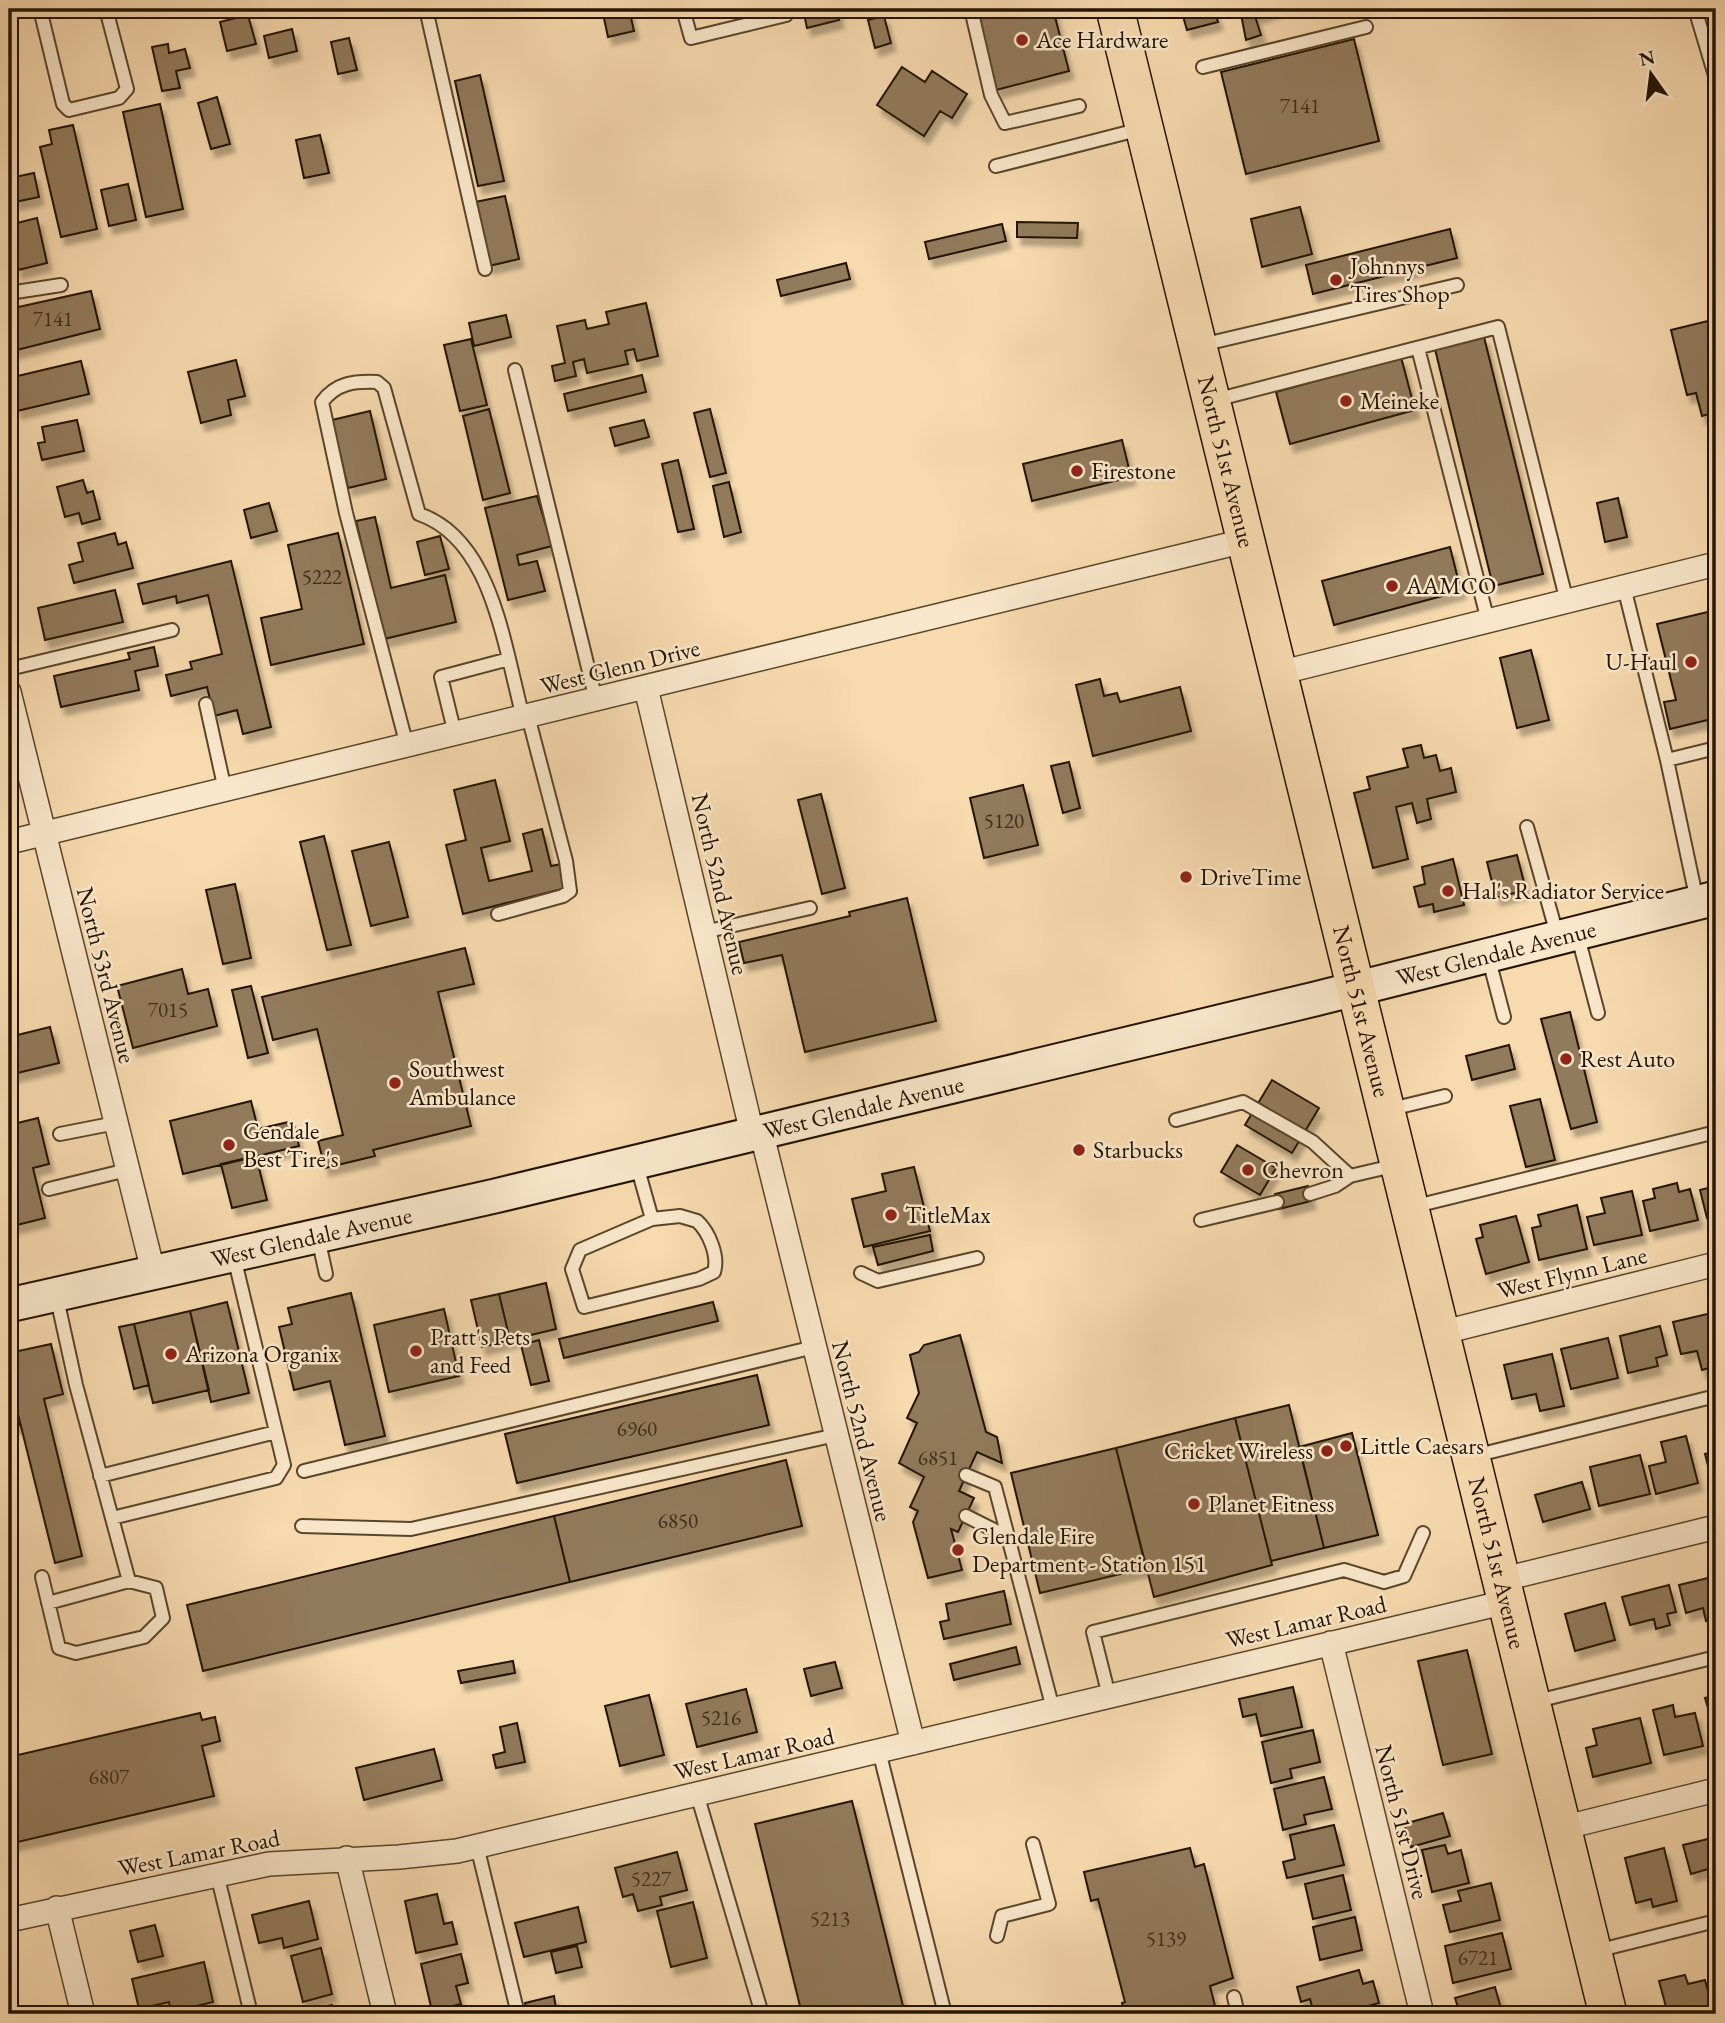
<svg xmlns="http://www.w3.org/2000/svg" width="1725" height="2023" font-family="'EB Garamond',serif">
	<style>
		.building { fill: #927a5b; stroke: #241301; stroke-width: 2; filter: url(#shadow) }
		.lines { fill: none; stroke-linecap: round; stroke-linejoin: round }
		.service-casing { stroke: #59452c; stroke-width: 16 }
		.minor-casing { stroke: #59452c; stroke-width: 26 }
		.secondary-casing { stroke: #241301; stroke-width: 37 }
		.primary-casing { stroke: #241301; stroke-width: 40 }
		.service { stroke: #fae7cb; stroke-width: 12 }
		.minor { stroke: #fae7cb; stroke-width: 23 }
		.secondary { stroke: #fae7cb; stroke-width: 33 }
		.primary { stroke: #f8daaf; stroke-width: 37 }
		.poi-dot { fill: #8f2418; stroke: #fae7cb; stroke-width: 2.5 }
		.labels { text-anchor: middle; stroke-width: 5; stroke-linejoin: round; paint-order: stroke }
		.number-label { font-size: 21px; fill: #402d18 }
		.poi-label { font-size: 24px; fill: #241301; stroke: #fae7cb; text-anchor: start }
		.street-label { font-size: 24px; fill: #241301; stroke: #fae7cb }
	</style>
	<defs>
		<filter id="shadow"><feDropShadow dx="4.5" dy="8" stdDeviation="2" flood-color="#0004"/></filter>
	</defs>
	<rect width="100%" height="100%" fill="#f8daaf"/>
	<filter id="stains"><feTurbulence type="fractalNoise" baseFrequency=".00286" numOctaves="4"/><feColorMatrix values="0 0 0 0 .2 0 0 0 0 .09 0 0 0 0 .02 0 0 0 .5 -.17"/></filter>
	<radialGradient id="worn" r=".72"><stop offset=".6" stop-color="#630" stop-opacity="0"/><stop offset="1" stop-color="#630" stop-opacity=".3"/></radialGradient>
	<path class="building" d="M602,9H629L634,31L608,37Z
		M803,9H837L839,20L807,28Z
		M975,9H1053L1069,71L996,90Z
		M1181,9H1214L1218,22L1187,30Z
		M1240,9H1278L1255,16L1261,35L1246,40Z
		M248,15L256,44L227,51L220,22Z
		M884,16L891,43L875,48L868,20Z
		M292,29L297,51L269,58L264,36Z
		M349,38L357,70L338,74L331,42Z
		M1354,39L1379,141L1246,174L1221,72Z
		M168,44L169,53L185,49L190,68L176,71L180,88L162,91L152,47Z
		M902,67L925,82L932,71L967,94L952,118L940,111L924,136L877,105Z
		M480,75L504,181L478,186L455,81Z
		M217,97L230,144L211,149L198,103Z
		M160,104L183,209L146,217L123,112Z
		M73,125L97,229L61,237L40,147L52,144L49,130Z
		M320,135L329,173L304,178L296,140Z
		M34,173L39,197L15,202L10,178Z
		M128,184L136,220L109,226L101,190Z
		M505,196L519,259L489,266L475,202Z
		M1300,207L1312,254L1262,267L1251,219Z
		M37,218L47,263L18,270L9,225Z
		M1017,222L1078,223L1077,238L1017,237Z
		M1002,224L1006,241L929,259L925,242Z
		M1450,229L1457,258L1313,294L1306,265Z
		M846,263L850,279L781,296L777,280Z
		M91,291L100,329L9,352V309Z
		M646,303L658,356L637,361L634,349L625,351L628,364L587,373L584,359L573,362L576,376L555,381L552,366L565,363L557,326L585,320L587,329L609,324L606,312Z
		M506,315L511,337L474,346L469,323Z
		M1716,319V412L1702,416L1696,393L1687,395L1671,330Z
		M1484,337L1543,574L1493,586L1435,349Z
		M471,339L487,405L460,411L444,345Z
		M1401,357L1415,410L1290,444L1276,392Z
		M236,360L245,396L228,400L231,415L201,423L188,372Z
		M81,361L89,394L17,411L9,378Z
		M642,375L646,392L568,411L564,394Z
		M489,409L510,493L483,500L463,416Z
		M710,409L726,473L710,477L694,413Z
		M370,411L386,479L348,488L332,420Z
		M77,420L84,451L42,460L38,443L45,442L42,427Z
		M644,420L649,437L615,446L610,428Z
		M1122,440L1131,477L1032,501L1023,464Z
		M678,460L694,529L678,532L662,464Z
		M83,480L87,493L93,491L100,519L82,524L79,513L65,517L57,487Z
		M729,482L741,532L724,537L713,486Z
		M537,496L552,546L517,555L519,565L537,561L545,591L508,600L485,508Z
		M1618,498L1627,537L1605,542L1597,503Z
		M269,503L277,531L251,538L244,510Z
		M375,517L391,588L445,575L456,622L384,639L356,521Z
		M115,533L118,545L126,542L133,568L74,583L69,565L83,561L78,543Z
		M338,533L364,644L271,665L261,618L302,609L288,545Z
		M440,536L449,569L425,575L417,542Z
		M1450,547L1461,591L1334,625L1322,581Z
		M231,561L271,727L243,734L237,710L214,716L207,687L171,696L166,675L192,669L190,662L222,654L208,595L177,603L176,596L143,604L138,584Z
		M115,590L123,622L45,640L38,608Z
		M1716,610V718L1670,729L1664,702L1676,700L1657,624Z
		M154,647L158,666L135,671L139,690L61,707L54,676L130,659L128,653Z
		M1531,650L1549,720L1517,728L1500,658Z
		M1100,679L1104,696L1117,693L1120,702L1180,687L1191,731L1093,756L1076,685Z
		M1421,745L1424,758L1436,755L1440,771L1451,768L1456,792L1427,799L1431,819L1417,823L1412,803L1396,807L1408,859L1373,868L1354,793L1370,789L1367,777L1408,767L1403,749Z
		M1069,762L1080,808L1063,813L1051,766Z
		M495,780L510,841L481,848L489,881L532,871L523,834L542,829L551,866L561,864L566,888L463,914L446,845L466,840L454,790Z
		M1023,785L1038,845L984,858L970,798Z
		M821,794L845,888L822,894L798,800Z
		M324,836L351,945L327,950L300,842Z
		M389,842L408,917L371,926L352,851Z
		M1517,855L1526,890L1496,898L1487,862Z
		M1453,859L1464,905L1434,912L1433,904L1419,907L1414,887L1425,884L1422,867Z
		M235,884L251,958L223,964L206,890Z
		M907,898L936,1021L805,1052L782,955L744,963L739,942L850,916L849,912Z
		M465,948L474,984L438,992L471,1126L373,1150L375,1156L325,1168L318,1141L343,1135L317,1029L273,1040L262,997Z
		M182,969L188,994L208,989L217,1026L133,1048L117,986Z
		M251,986L268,1053L248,1058L232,990Z
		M1570,1012L1597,1122L1571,1129L1541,1019Z
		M50,1027L59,1063L9,1075V1037Z
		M1509,1045L1515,1069L1472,1080L1466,1056Z
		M1272,1080L1319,1108L1292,1153L1245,1125Z
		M1540,1099L1555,1160L1526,1167L1510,1106Z
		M251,1101L258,1129L293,1121L299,1146L183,1174L170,1121Z
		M38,1118L49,1164L33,1168L45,1218L9,1227V1125Z
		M1237,1145L1276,1168L1260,1195L1221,1172Z
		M256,1156L267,1200L232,1208L221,1164Z
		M914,1167L930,1231L864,1247L852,1199L886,1191L882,1174Z
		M1677,1183L1679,1192L1690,1189L1698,1220L1650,1231L1643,1201L1655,1198L1653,1189Z
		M1308,1186L1311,1201L1279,1209L1275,1194Z
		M1716,1186V1215L1707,1218L1700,1190Z
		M1632,1191L1642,1235L1594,1245L1587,1217L1605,1213L1601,1198Z
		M1577,1205L1587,1249L1539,1260L1532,1228L1541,1226L1538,1215Z
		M1516,1216L1529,1262L1486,1274L1476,1239L1483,1237L1480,1225Z
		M930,1235L933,1251L878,1265L873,1247Z
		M546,1283L556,1329L510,1340L499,1294Z
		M351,1293L385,1436L345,1445L330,1381L294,1390L279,1327L292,1324L288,1308Z
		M499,1294L510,1340L482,1347L471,1300Z
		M227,1302L249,1393L211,1402L190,1311Z
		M713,1302L718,1321L564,1358L559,1339Z
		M444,1309L459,1376L389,1392L374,1325Z
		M190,1311L209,1390L153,1403L134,1324Z
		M1716,1312V1366L1702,1370L1697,1351L1681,1354L1673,1322Z
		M134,1324L149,1385L134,1389L119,1327Z
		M1660,1326L1667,1355L1656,1358L1658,1366L1628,1373L1620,1336Z
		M960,1335L986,1432L997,1437L1002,1463L977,1452L959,1491L974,1498L958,1532L951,1529L962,1570L928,1578L913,1522L918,1511L910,1507L924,1477L899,1463L917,1423L907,1418L919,1393L910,1355L919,1352L924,1345Z
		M1608,1338L1618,1378L1571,1389L1561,1349Z
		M539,1340L549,1381L531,1385L521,1345Z
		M51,1344L63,1394L44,1399L82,1556L55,1563L9,1378V1353Z
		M1552,1354L1564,1406L1540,1411L1536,1394L1512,1399L1504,1365Z
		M757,1375L769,1425L517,1483L505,1434Z
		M9,1378L20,1424L9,1427Z
		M1289,1405L1324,1548L1271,1561L1235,1418Z
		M1235,1418L1272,1565L1154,1597L1116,1448Z
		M1352,1433L1378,1535L1324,1548L1299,1447Z
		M1686,1436L1698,1483L1656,1494L1649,1466L1666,1462L1661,1442Z
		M1116,1448L1146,1568L1040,1593L1011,1473Z
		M1716,1451V1480L1712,1481L1705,1454Z
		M1640,1455L1650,1494L1599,1506L1590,1467Z
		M786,1460L802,1526L570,1582L554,1516Z
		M1582,1482L1590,1509L1543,1522L1535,1495Z
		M554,1516L570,1582L203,1671L187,1605Z
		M1716,1576V1618L1706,1621L1703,1608L1686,1613L1679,1585Z
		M1669,1585L1676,1612L1667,1614L1670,1625L1656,1629L1654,1619L1630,1625L1622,1597Z
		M1004,1591L1011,1624L944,1639L940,1622L949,1620L946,1604Z
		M1605,1603L1615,1640L1575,1651L1565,1614Z
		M1016,1647L1020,1664L954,1680L950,1664Z
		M1467,1650L1492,1754L1443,1765L1418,1661Z
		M513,1661L515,1673L461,1683L458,1671Z
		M835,1662L842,1688L811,1696L804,1669Z
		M1293,1687L1302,1727L1261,1736L1256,1714L1243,1717L1239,1699Z
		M746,1689L757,1732L697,1747L686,1704Z
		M649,1695L664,1755L620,1766L605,1706Z
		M1716,1695V1735L1705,1698Z
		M1673,1705L1675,1717L1695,1713L1703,1746L1664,1755L1653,1710Z
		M200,1713L202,1720L215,1717L220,1741L202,1746L214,1796L9,1844V1757Z
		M1640,1718L1651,1763L1593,1777L1586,1748L1597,1745L1593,1729Z
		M517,1723L525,1762L496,1768L493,1755L505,1752L500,1727Z
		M1313,1730L1320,1762L1290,1769L1292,1778L1271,1783L1262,1742Z
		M434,1749L442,1780L364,1800L356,1768Z
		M1324,1777L1332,1809L1304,1815L1306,1824L1283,1830L1274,1789Z
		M852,1801L905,2014H802L755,1824Z
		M1443,1813L1450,1836L1411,1847L1404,1824Z
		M1334,1825L1344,1865L1287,1878L1283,1862L1295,1859L1290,1835Z
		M1716,1837V1878L1710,1880L1708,1869L1691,1874L1683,1845Z
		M1445,1845L1448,1854L1461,1850L1469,1883L1432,1892L1422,1850Z
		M1190,1848L1195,1867L1204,1864L1233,1978L1210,1986L1217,2014H1151L1149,2009L1124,2014L1122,2003L1125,2002L1098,1899L1091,1901L1084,1872Z
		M1664,1848L1677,1901L1653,1907L1651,1899L1636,1903L1625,1858Z
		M677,1852L687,1890L660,1897L662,1905L638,1911L633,1894L623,1897L615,1868Z
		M1343,1875L1351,1910L1313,1919L1305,1884Z
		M1491,1883L1500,1920L1450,1932L1443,1905L1461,1901L1458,1891Z
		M437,1894L444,1924L452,1922L457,1944L416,1953L405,1901Z
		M309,1901L318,1939L284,1948L282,1938L259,1943L252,1915Z
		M693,1902L707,1958L671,1967L657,1911Z
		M578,1907L586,1942L524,1957L515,1923Z
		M1355,1917L1362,1950L1320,1960L1313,1927Z
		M155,1925L163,1956L138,1962L130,1931Z
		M1502,1933L1511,1969L1453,1983L1445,1946Z
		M577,1946L582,1967L556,1973L551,1952Z
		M321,1948L332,1994L303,2002L291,1956Z
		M461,1954L468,1983L456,1986L461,2004L432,2011L421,1964Z
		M204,1962L213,2002L171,2012L169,2002L139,2009L132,1979Z
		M1359,1970L1363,1984L1373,1981L1379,2003L1339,2014H1314L1310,1999L1301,2002L1297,1987Z
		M1685,1975L1688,1984L1705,1980L1712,2007L1683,2014H1668L1659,1981Z
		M1495,1987L1502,2012L1460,2014L1455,1998Z
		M554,1996L557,2014H528L525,2003Z
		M332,2005L335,2014H307L306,2011Z"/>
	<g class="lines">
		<g class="service-casing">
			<path id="service" d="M40,9L63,104L69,110L119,98L127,89L106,9
				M426,9L485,269
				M683,9L691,38L786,15
				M971,9L991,95L1005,123L1079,106
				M1695,9L1716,79
				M1203,67L1366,27
				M996,166L1141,129
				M9,293L61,285
				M1201,345L1457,285
				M1418,348L1488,621
				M515,370L596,700
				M1215,400L1498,327L1567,602
				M1624,587L1667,760L1697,901
				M509,659L523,718
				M9,669L172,630
				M206,704L225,790
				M407,746L346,513L322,402C336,383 354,381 377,382L384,388L419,514C477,534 496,605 509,659L441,677L455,734
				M1667,760L1716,748
				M1527,827L1558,938
				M498,914L563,896L570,891L566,861L528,716
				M704,932L810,908
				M1577,933L1598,1013
				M1488,956L1504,1017
				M1387,1110L1445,1096
				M1176,1120L1243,1102L1313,1142L1350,1176
				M60,1134L116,1123
				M636,1162L652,1219L580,1250L572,1269L584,1307L699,1279L714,1272C719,1256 709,1232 697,1221L680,1216L652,1219
				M49,1189L127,1170
				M1310,1194L1335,1186L1350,1176L1397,1165
				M1412,1207L1716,1132
				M1201,1220L1277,1202
				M318,1238L326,1274
				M861,1273L878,1281L977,1258
				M56,1294L76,1385L129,1581
				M1474,1456L1716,1396
				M304,1471L814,1347
				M966,1475L995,1487L1053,1709
				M100,1476L276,1432
				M966,1516L1008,1537
				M112,1518L276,1478L284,1465L234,1257
				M302,1526L411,1529L836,1435
				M42,1577L59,1648L76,1653L144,1637L163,1618L156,1588L129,1581L48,1603
				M1109,1696L1093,1632L1344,1570L1384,1582L1404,1576L1423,1533
				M1533,1702L1716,1657
				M879,1751L945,2014
				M697,1794L762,2014
				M477,1846L518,2014
				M217,1874L251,2014
				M997,1936L1002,1916L1049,1904L1033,1844
				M1596,1951L1716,1921
				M1234,1997L1238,2014"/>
		</g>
		<g class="minor-casing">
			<path id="minor" d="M1279,673L1716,564
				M646,688L752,1133
				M9,692L153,1271
				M9,842L1244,541
				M761,1131L913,1743
				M1440,1333L1716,1264
				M1500,1580L1716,1527
				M1331,1643L1422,2014
				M1562,1828L1716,1790
				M347,1858L385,2014
				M57,1908L83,2014
				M9,1920L269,1864L399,1857L457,1851L1506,1602"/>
		</g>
		<g class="secondary-casing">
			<g id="secondary">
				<path id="s1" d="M9,1305L495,1196L1315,999L1716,898"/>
			</g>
		</g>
		<g class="primary-casing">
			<g id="primary">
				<path id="s2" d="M1115,9L1608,2014"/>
			</g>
		</g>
		<use href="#service" class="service"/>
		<use href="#minor" class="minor"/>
		<use href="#secondary" class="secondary"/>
		<use href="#primary" class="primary"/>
	</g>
	<g class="poi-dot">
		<circle cx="1022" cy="40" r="7"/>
		<circle cx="1336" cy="280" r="7"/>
		<circle cx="1346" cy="401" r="7"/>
		<circle cx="1077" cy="471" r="7"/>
		<circle cx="1392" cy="586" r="7"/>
		<circle cx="1691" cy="662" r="7"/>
		<circle cx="1186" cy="877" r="7"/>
		<circle cx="1448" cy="891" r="7"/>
		<circle cx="1566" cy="1059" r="7"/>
		<circle cx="395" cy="1083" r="7"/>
		<circle cx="229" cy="1145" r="7"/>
		<circle cx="1079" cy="1150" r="7"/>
		<circle cx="1248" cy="1170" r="7"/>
		<circle cx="891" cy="1215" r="7"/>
		<circle cx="416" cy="1351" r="7"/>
		<circle cx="171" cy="1354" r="7"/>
		<circle cx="1346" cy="1446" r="7"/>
		<circle cx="1327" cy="1451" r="7"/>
		<circle cx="1194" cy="1504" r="7"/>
		<circle cx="958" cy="1550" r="7"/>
	</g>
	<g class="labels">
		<g class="number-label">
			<text x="1300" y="113">7141</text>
			<text x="53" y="326">7141</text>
			<text x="322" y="584">5222</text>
			<text x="1004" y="828">5120</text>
			<text x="168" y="1017">7015</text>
			<text x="637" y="1436">6960</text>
			<text x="938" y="1465">6851</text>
			<text x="678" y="1528">6850</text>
			<text x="721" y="1725">5216</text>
			<text x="109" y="1784">6807</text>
			<text x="651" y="1886">5227</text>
			<text x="830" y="1926">5213</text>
			<text x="1166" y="1946">5139</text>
			<text x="1478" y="1965">6721</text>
		</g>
		<g class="poi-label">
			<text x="1036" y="48">Ace Hardware</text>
			<text x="1350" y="274">Johnnys<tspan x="1350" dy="28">Tires Shop</tspan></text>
			<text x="1360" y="409">Meineke</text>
			<text x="1091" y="479">Firestone</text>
			<text x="1406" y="594">AAMCO</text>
			<text x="1677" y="670" text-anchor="end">U-Haul</text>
			<text x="1200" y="885">DriveTime</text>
			<text x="1462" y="899">Hal's Radiator Service</text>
			<text x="1580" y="1067">Rest Auto</text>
			<text x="409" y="1077">Southwest<tspan x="409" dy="28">Ambulance</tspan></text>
			<text x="243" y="1139">Gendale<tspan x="243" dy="28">Best Tire's</tspan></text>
			<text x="1093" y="1158">Starbucks</text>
			<text x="1262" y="1178">Chevron</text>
			<text x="905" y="1223">TitleMax</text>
			<text x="430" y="1345">Pratt's Pets<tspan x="430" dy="28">and Feed</tspan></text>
			<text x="185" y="1362">Arizona Organix</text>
			<text x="1360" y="1454">Little Caesars</text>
			<text x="1313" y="1459" text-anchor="end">Cricket Wireless</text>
			<text x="1208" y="1512">Planet Fitness</text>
			<text x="972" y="1544">Glendale Fire<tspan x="972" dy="28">Department - Station 151</tspan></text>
		</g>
		<g class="street-label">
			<text dy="8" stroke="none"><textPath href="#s2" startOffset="466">North 51st Avenue</textPath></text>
			<text transform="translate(620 667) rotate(-14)" y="8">West Glenn Drive</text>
			<text transform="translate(720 884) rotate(77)" y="8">North 52nd Avenue</text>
			<text dy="8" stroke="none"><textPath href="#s1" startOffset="1528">West Glendale Avenue</textPath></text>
			<text transform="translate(106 975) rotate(76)" y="8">North 53rd Avenue</text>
			<text dy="8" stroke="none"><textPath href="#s2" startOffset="1032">North 51st Avenue</textPath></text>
			<text dy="8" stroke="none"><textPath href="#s1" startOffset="877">West Glendale Avenue</textPath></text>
			<text dy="8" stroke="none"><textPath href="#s1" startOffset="310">West Glendale Avenue</textPath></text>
			<text transform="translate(1572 1273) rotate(-14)" y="8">West Flynn Lane</text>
			<text transform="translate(862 1431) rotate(76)" y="8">North 52nd Avenue</text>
			<text dy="8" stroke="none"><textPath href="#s2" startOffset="1600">North 51st Avenue</textPath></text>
			<text transform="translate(1306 1622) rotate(-13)" y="8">West Lamar Road</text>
			<text transform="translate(754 1754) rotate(-13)" y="8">West Lamar Road</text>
			<text transform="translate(1402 1822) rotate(76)" y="8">North 51st Drive</text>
			<text transform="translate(199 1853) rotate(-11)" y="8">West Lamar Road</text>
		</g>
	</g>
	<rect width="1725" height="2023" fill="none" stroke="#f8daaf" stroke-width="35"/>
	<rect x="10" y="10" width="1704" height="2002" fill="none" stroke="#241301" stroke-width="3.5"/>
	<rect x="18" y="18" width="1690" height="1988" fill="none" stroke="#241301" stroke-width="2"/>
	<g transform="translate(1651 74) rotate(346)" stroke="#fae7cb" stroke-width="5" paint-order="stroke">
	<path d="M0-5L12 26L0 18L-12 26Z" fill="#241301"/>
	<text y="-10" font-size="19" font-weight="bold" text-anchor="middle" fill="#241301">N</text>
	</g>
	<rect width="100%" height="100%" filter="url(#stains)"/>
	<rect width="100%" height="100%" fill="url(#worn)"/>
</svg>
